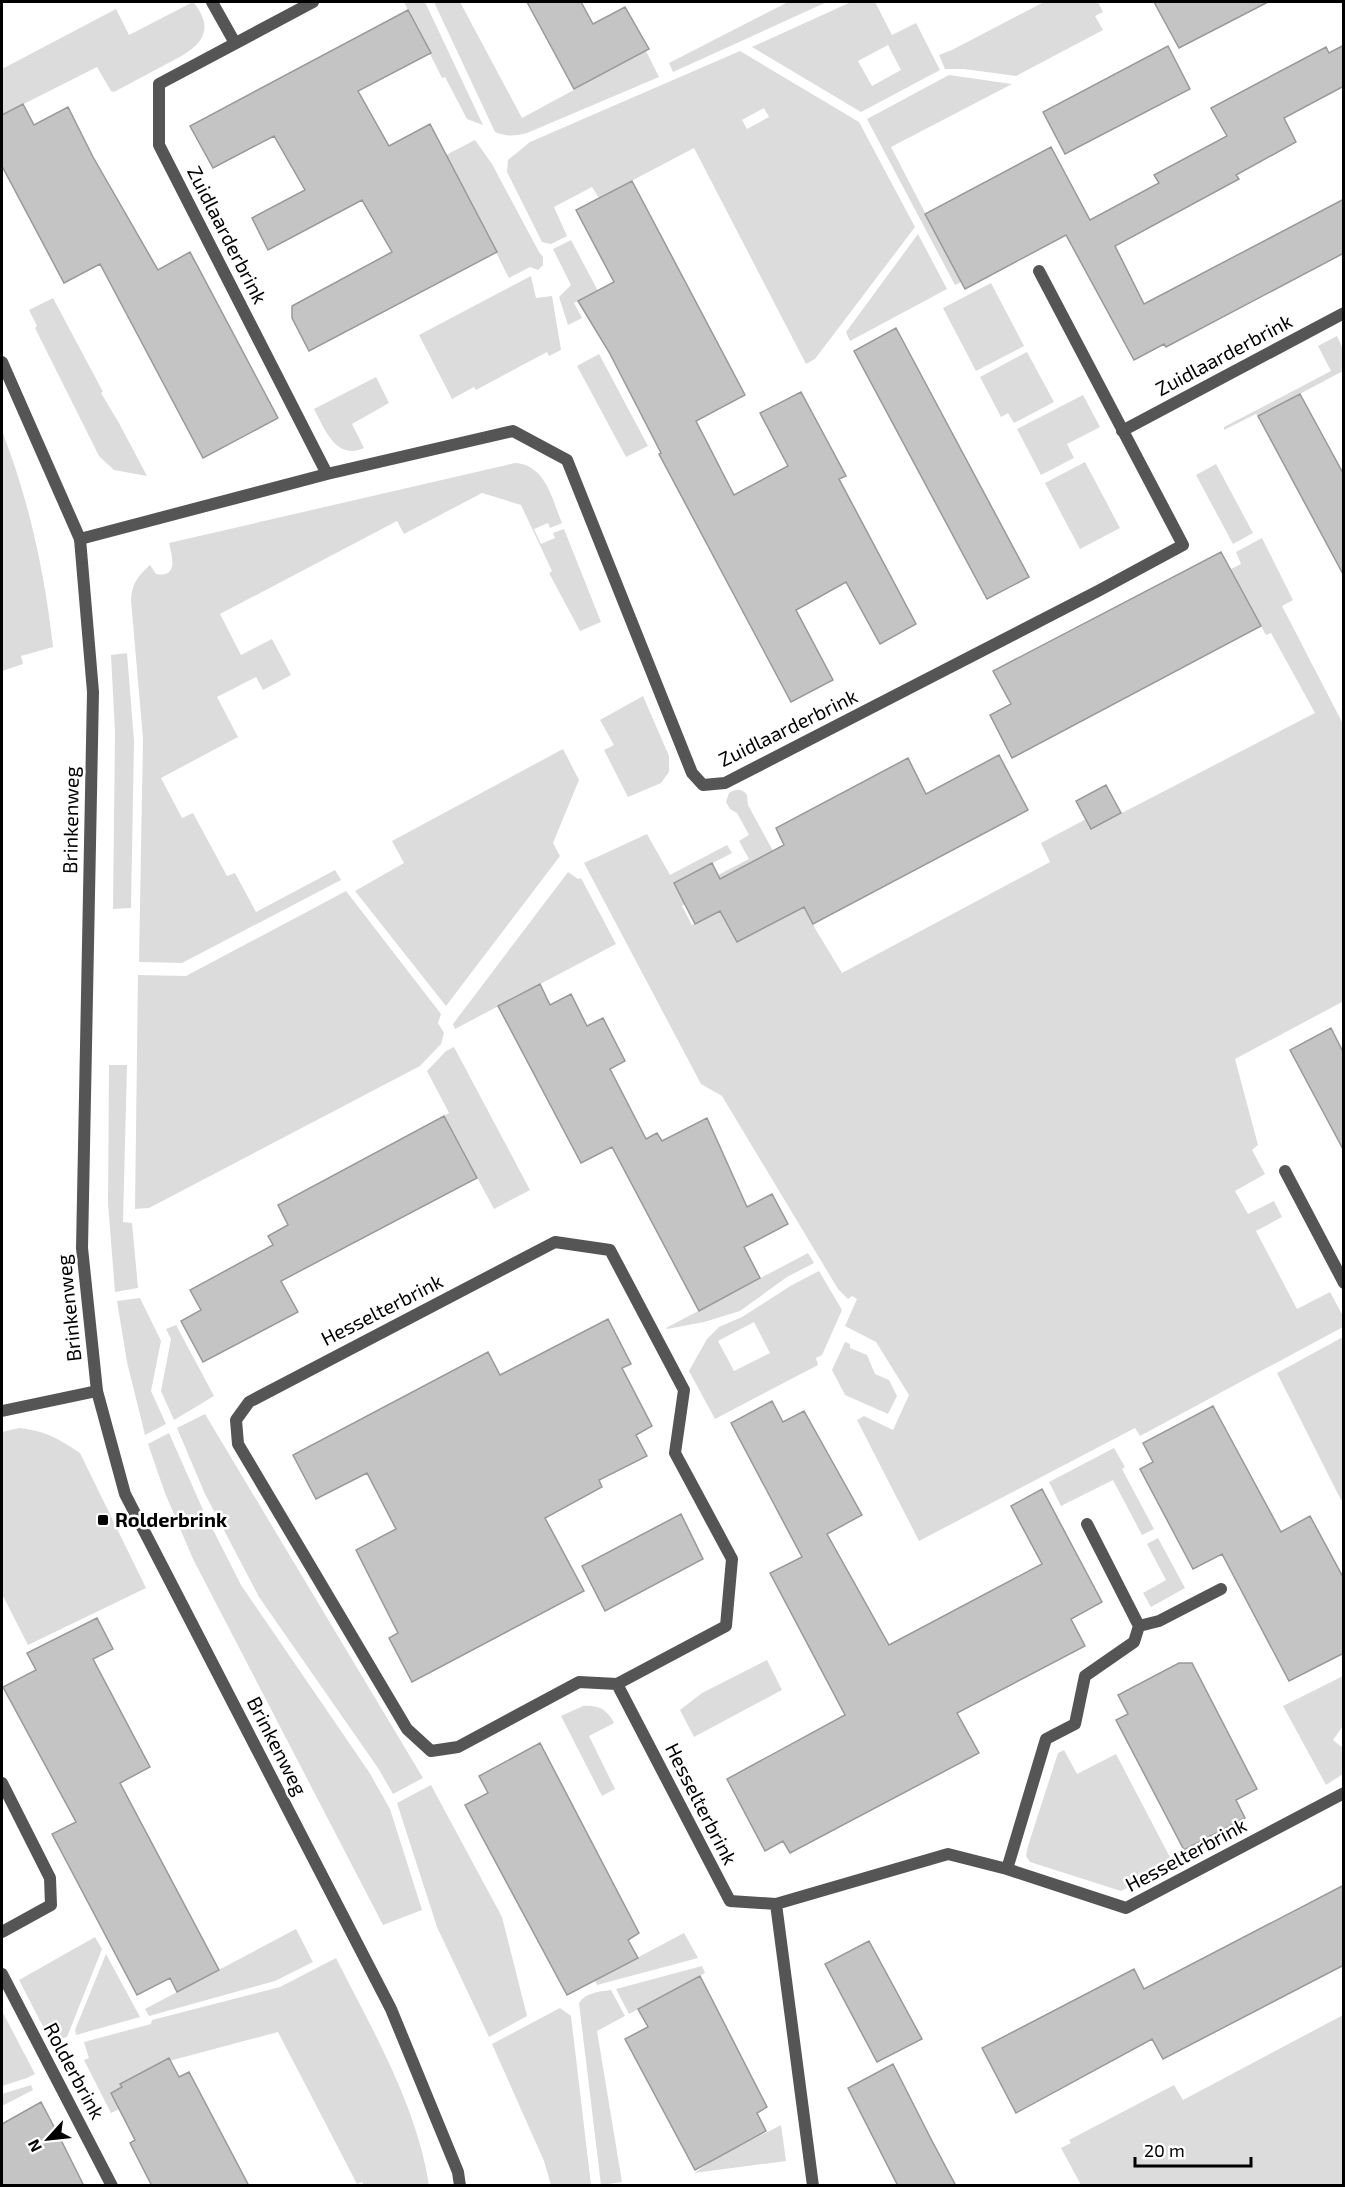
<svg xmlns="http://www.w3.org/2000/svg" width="1345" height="2187" font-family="'Exo 2',sans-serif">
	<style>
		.green { fill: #dcdcdc; fill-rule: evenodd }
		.building { fill: #c4c4c4; stroke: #999; stroke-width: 1.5 }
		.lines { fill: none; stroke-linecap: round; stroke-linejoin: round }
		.service { stroke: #555; stroke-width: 12 }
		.minor { stroke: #555; stroke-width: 12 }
		.tertiary { stroke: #555; stroke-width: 12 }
		.poi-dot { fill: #000; stroke: #fff; stroke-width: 2 }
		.labels { text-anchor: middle; stroke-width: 5; stroke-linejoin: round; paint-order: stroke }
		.street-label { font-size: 20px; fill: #000; stroke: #fff }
		.poi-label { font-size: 20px; font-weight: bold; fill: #000; stroke: #fff; text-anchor: start }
	</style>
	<rect width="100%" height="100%" fill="#fff"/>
	<path class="green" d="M193,2C223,38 188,53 159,68C144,76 129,84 114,92L111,91L97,67L2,115V69L116,9L129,35Z
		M404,2H425L483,125L467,119L445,77L442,78Z
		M434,2H460L522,118L646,51L659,77L527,133C516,136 506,137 495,132Z
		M788,2H827L673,72L669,63Z
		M851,2H875L892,35L916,23L940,70L861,112L752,47ZM888,45L901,70L872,86L858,61Z
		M1044,2H1098L1103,12L1095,16L1103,30L1016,76L964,69H945L939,55L952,50Z
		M740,51L859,122L915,227L815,359L806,364L694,148L599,198L592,187L554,207L567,236L551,244L542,242L507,172L508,160L530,142ZM764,108L769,117L747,129L742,120Z
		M949,75L1012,84L891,147L961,282L955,285L867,119Z
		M475,140L492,164L539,252L543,257V265L538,270L530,267L509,278L446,155Z
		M918,234L947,289L850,341L846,332Z
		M571,240L598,291L574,303L582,318L568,325L559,297L571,285L553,249Z
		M531,276L536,298L552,296L561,350L549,356L547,352L476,390L474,387L452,399L419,335Z
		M991,283L1024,346L976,371L943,308Z
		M53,298L103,392L101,393L119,423L147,476L114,470L99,456L35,328L37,326L29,310Z
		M1337,336L1343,349V371L1258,416L1256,414L1224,430V427L1331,371L1318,346Z
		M1027,352L1054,402L1014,423L1008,413L1001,417L980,377Z
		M599,354L648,446L626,457L577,366Z
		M376,377L389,403L352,424L364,448C336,461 324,428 314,409Z
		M1083,395L1100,427L1067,444L1074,458L1041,475L1017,429Z
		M2,431C29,500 45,574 53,647L21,656L23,664L2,671Z
		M1085,462L1120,528L1080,549L1045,483Z
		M515,463C546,465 552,499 562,523L550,528L548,523L534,529L541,544L555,538L553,533L564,529L601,622L580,631L549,573L552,571L521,505L482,493L404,534L397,521L220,614L241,655L272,639L291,675L263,690L256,677L217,697L238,737L161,778L182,818L193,813L227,876L235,873L256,912L335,870L341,880L182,963L139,962L143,739L131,600C132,583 138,576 150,565L156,574C179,578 172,556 169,543Z
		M1216,464L1253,533L1233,544L1196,475Z
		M1262,538L1293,600L1282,606L1343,724L1344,1001L1235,1059L1258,1145L1252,1150L1265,1174L1235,1191L1248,1214L1274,1201L1282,1217L1256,1231L1297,1309L1330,1292L1343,1316V1327L1140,1436L1135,1428L919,1541L857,1420L864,1416L893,1430L909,1395L876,1342L845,1326L857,1299L852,1296L848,1299L838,1289L722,1096L701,1084L584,863L647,834L670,875L727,845L732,853L674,883L685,904L682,906L692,925L720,911L737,942L749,864L720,879L718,875L749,859L739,841L749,835L737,813L730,809L726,802L729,793C736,789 742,788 747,795L748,805L816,930L842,973L1050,862L1041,843L1086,819L1091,829L1315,713L1271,633L1266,635L1232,575L1233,574L1231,569L1241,564L1236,552Z
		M127,653L134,741L131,908L113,909L115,732L111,655Z
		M643,696L669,756V772L661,783L628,797L604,750L614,745L600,720Z
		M563,749L579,780L553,843L560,856L446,1006L355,891L404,863L392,841Z
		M568,872L578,879L581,878L616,944L455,1029L453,1024Z
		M346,891L441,1014L438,1023L444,1033L441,1044L420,1066L149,1208L135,1209L138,975L186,976Z
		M454,1047L530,1190L494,1209L444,1116L449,1113L427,1071L446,1051Z
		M109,1065H127L123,1222L132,1223L138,1288L115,1292L108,1203Z
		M808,1253L814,1263L787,1277L740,1311L704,1322L667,1329L666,1328Z
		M819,1271L842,1310L822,1355L816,1358L818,1365L715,1419L689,1371L707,1339L719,1327L742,1317L792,1285ZM754,1322L770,1353L734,1371L718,1341Z
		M140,1298L161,1341L151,1391L166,1424L145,1435L127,1362L117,1301Z
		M176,1325L214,1396L174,1420L161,1391L171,1339L166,1329Z
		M1343,1337L1344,1499L1341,1500L1277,1373Z
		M845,1342L850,1344V1348L867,1355L875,1374L889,1380L897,1396L888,1414L845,1395L832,1370Z
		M205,1414L423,1778L393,1794L378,1768L259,1597L205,1494L177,1428Z
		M19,1428C45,1431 58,1438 80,1453L146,1588L28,1645L2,1594V1432Z
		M169,1433L203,1510L241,1585L369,1772L390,1809L422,1910L383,1925L193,1559L165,1493L148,1444Z
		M1114,1448L1125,1467L1122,1469L1154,1529L1142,1535L1113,1480L1061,1506L1049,1482Z
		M1158,1538L1185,1588L1151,1607L1143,1593L1166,1580L1147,1544Z
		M767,1660L782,1690L694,1737L680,1710L702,1693Z
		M1343,1676V1726L1333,1740L1343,1748V1774L1326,1785L1283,1706Z
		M583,1706C598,1705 607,1709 614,1723L589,1736L615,1789L602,1796L561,1716Z
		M1064,1750L1077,1774L1116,1754L1174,1865L1121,1891L1030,1862L1026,1856L1028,1846L1058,1753Z
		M431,1785L502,1917L527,2016L489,2037L437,1927L397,1803Z
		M296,1929L313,1962L275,1981L149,2016L145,2009Z
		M684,1933L698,1958L597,1985L595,1980Z
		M95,1937L102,1949L67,2037L51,2042L19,1980Z
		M106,1954L140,2017L76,2035L75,2030Z
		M336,1958C373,2031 416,2104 429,2185H364L362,2182L357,2184L278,2032L158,2064L120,2084L122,2087L111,2092L119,2108L130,2104L111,2113L84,2060L89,2058L84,2042L151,2024L152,2020L280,1987Z
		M702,1966L705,1973L629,2014L616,1989Z
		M611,1990L625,2016L597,2031L622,2182L601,2185L579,2003C587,1992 598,1992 611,1990Z
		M560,2008L571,2016L591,2185H551L544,2161L492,2044Z
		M2,2011L35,2074L27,2078L2,2086Z
		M1343,2015V2185H1081L1061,2148L1071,2143L1069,2140L1174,2085L1183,2100Z
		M31,2085L33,2090L2,2106V2094Z
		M781,2125L786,2161L694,2173L718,2157Z"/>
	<path class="building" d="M527,2H581L593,24L625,7L649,49L574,89Z
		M1154,2H1268L1179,48Z
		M408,10L431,53L358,91L389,146L430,124L497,252L309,351L292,318V306L392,252L362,200L268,250L252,218L305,190L274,136L213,168L190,126Z
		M1344,45V86L1284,118L1296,142L1236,175L1239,179L1115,246L1144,304L1344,199V253L1166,347L1164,344L1134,360L1066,235L965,289L925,214L1051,147L1090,220L1159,183L1154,175L1227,136L1211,108L1326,47L1329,53Z
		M1168,46L1190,89L1065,154L1043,112Z
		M23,104L34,125L68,107L93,157L158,270L190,252L278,418L203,458L100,264L64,283L2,166V115Z
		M632,181L745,395L696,421L734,495L788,466L760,413L801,392L846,476L839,479L916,624L880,644L846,582L796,610L833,680L791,702L659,454L661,453L609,352L578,301L614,282L576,210Z
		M896,328L1029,577L987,599L854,351Z
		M1300,394L1344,475V576L1258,416Z
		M1221,552L1261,626L1012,758L990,715L1011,704L993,671Z
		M999,755L1028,810L813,924L804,907L737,942L720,911L695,924L674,883L712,863L720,879L784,845L776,828L908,758L926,794Z
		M1106,785L1121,813L1091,829L1076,801Z
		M540,984L550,1005L571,994L587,1026L603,1018L625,1061L610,1069L646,1139L657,1133L662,1141L707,1118L747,1207L772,1194L788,1224L744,1247L760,1278L699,1311L612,1147L581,1163L498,1006Z
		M1331,1028L1344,1054V1151L1290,1050Z
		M444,1116L477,1178L281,1281L298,1312L203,1362L181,1321L201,1310L190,1290L273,1245L268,1236L288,1225L278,1205Z
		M608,1319L631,1364L622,1368L652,1426L636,1435L647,1456L599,1480L602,1487L545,1518L584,1591L412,1682L389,1638L398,1633L356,1550L396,1529L367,1473L316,1499L293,1455L488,1352L500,1375Z
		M772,1401L783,1422L804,1411L862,1515L827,1534L889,1645L1042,1564L1011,1506L1042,1489L1102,1602L1071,1619L1085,1646L957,1713L979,1753L790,1853L783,1841L765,1851L727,1779L845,1715L770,1573L802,1557L731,1423Z
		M1213,1406L1281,1532L1310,1516L1344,1579V1653L1289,1681L1222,1554L1193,1569L1140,1469L1153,1462L1143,1443Z
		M681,1514L703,1559L605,1611L582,1566Z
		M97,1618L113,1649L93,1659L150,1767L120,1783L219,1970L177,1992L170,1978L137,1995L52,1834L76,1822L3,1687L36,1670L27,1653Z
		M1179,1663H1192L1257,1789L1236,1800L1245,1818L1184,1850L1116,1720L1128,1714L1118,1695Z
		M540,1743L639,1933L628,1940L638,1958L567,1995L465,1805L488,1793L479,1776Z
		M1344,1885V1965L1163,2059L1152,2039L1016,2113L982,2048L1134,1969L1144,1989Z
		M869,1941L922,2039L877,2062L825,1964Z
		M700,1976L767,2107L757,2113L766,2131L695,2170L625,2039L648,2027L638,2009Z
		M169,2058L179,2077L189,2072L249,2186H152L130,2143L135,2140L111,2093L122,2087L120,2084Z
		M893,2064L931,2139L956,2186H898L848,2088Z
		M41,2102L60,2138L84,2186H2V2124Z"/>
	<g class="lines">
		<path class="service" d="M1285,1171L1344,1283"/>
		<path class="minor" d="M212,2L235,43
			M313,2L159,84V145L327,474
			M1122,431L1344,313
			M80,539L327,474L513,431L567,460L692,773L703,785L725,783L1098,591L1183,545L1039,271
			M555,1242L610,1250L684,1390L675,1453L732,1559L726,1626L617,1684L579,1682L458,1747L431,1751L407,1729L238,1444L236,1420L249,1402Z
			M2,1411L97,1391
			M1139,1626L1159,1621L1221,1589
			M617,1684L730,1901L776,1904L948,1854L1007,1869L1126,1908L1344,1793
			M2,1783L50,1878L51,1905L2,1932
			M1007,1869L1046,1739L1075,1724L1085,1676L1134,1642L1139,1626L1087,1524
			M776,1904L813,2186
			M2,1974L112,2186"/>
		<path class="tertiary" d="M2,362L80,539L93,692L82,1248L97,1391L125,1494L391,2009L458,2172L460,2186"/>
	</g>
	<rect class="poi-dot" x="97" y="1514" width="12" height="12" rx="3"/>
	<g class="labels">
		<g class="street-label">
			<text transform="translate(227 235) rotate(63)" y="7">Zuidlaarderbrink</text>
			<text transform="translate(1224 355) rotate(-28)" y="7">Zuidlaarderbrink</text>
			<text transform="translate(788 728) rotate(-26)" y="7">Zuidlaarderbrink</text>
			<text transform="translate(71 820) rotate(-89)" y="7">Brinkenweg</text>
			<text transform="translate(69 1308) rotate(-96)" y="7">Brinkenweg</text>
			<text transform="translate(382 1310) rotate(-27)" y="7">Hesselterbrink</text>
			<text transform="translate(277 1746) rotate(63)" y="7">Brinkenweg</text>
			<text transform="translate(701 1804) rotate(63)" y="7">Hesselterbrink</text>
			<text transform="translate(1186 1855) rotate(-28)" y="7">Hesselterbrink</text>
			<text transform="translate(74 2071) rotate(62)" y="7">Rolderbrink</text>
		</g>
		<g class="poi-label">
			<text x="115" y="1527">Rolderbrink</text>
		</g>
	</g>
	<rect width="1345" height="2187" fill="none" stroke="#000000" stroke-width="6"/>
	<g transform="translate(48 2139) rotate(243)" stroke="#ffffff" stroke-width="4.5" paint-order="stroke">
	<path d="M0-4.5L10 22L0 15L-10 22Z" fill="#000000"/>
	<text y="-9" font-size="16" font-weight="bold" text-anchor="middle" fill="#000000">N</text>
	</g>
	<path d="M1135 2157v9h116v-9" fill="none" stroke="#000000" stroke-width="3"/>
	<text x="1144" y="2157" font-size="18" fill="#000000" stroke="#ffffff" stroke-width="4.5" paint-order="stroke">20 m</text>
</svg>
